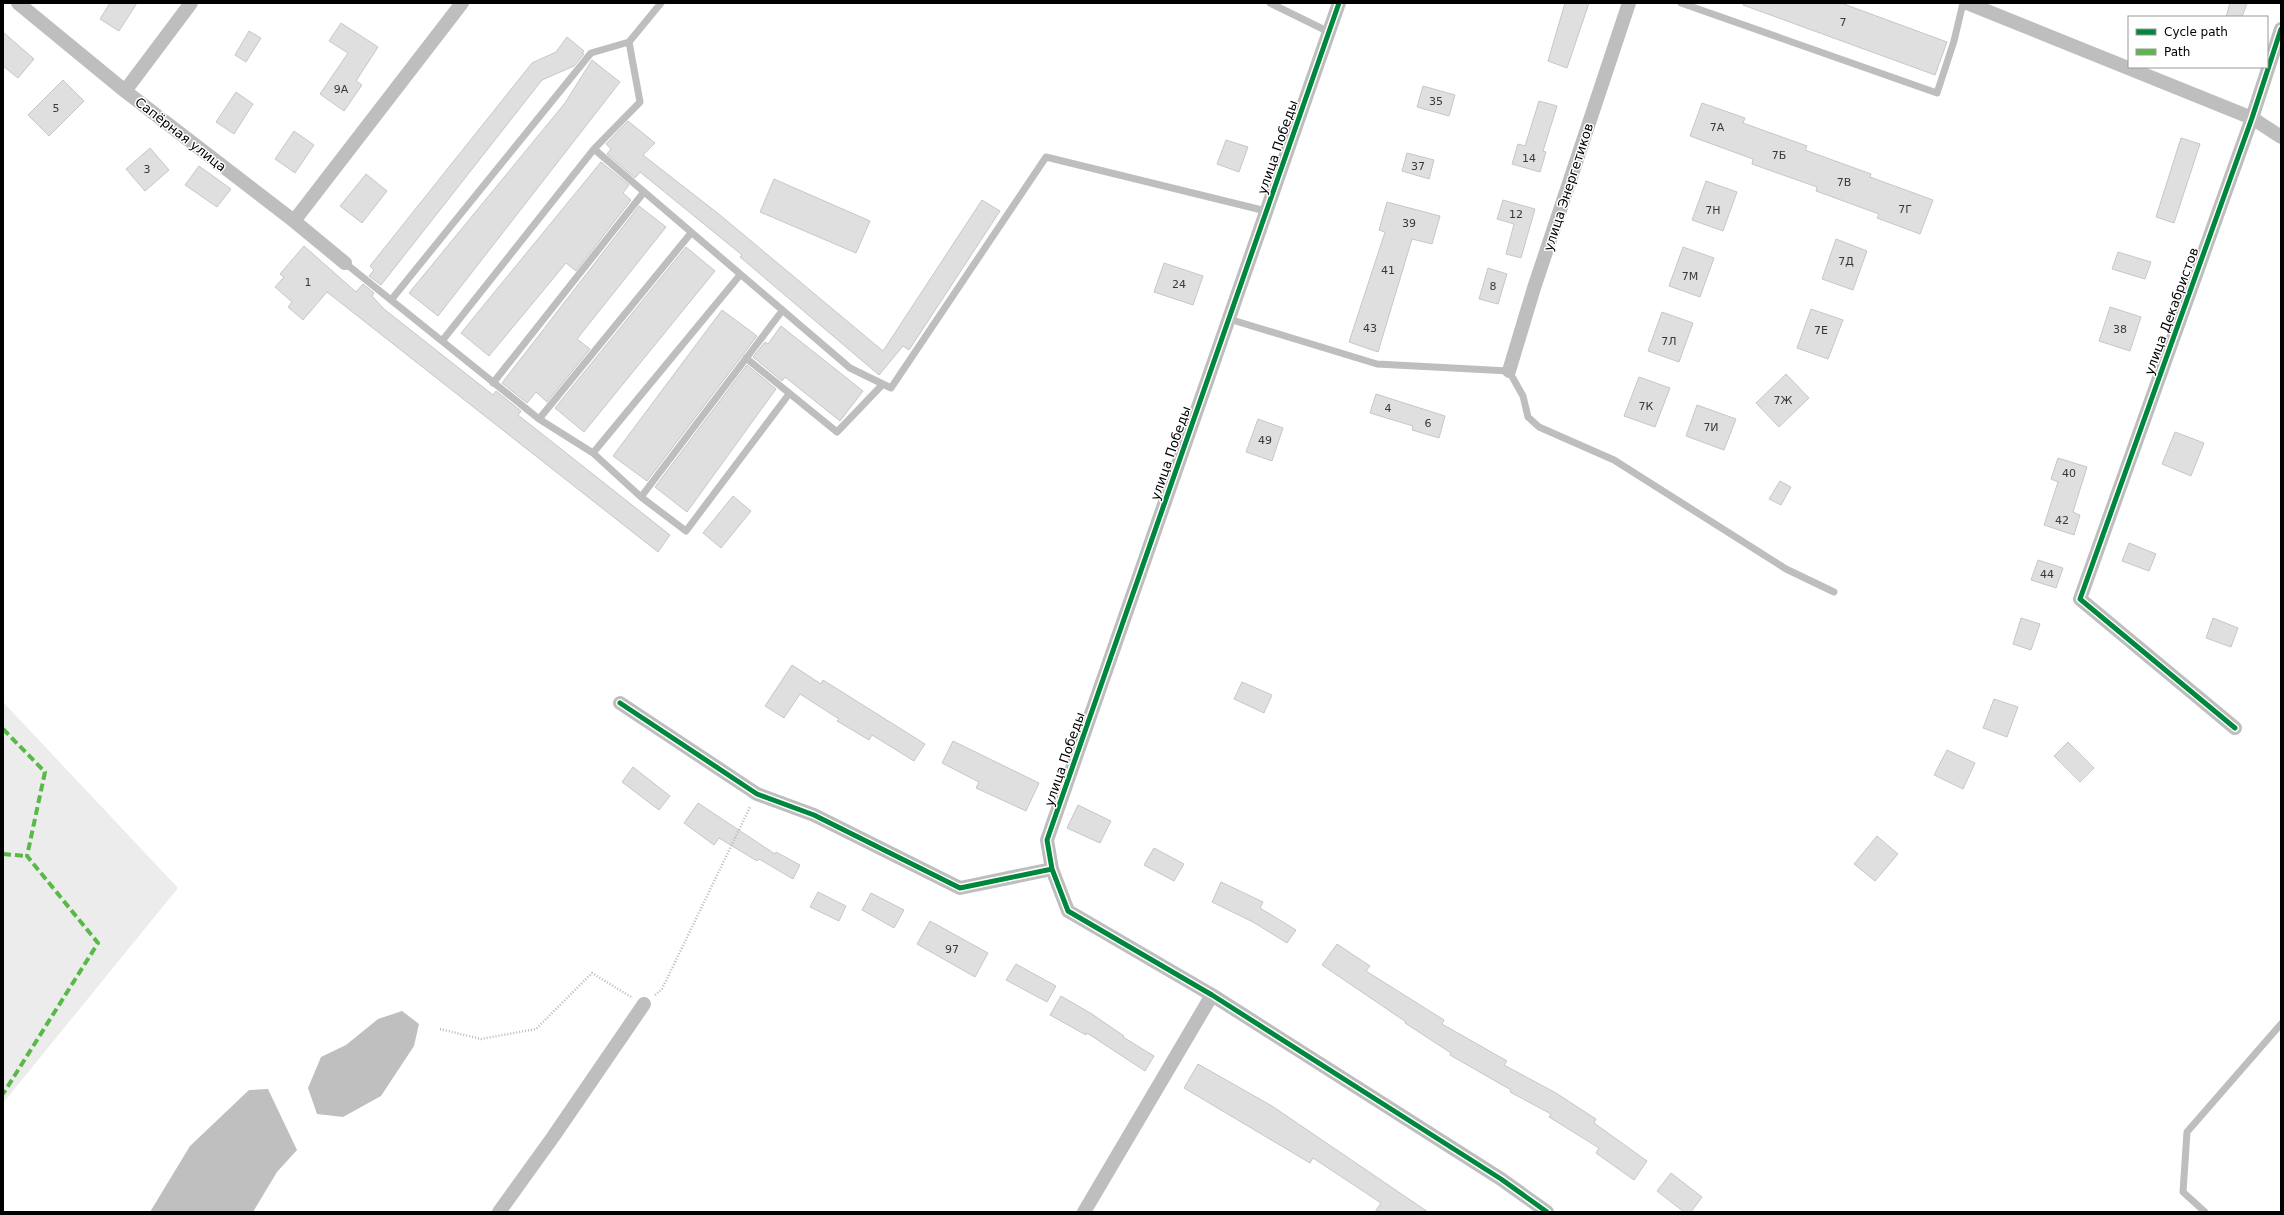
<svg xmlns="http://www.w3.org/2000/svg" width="2284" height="1215" font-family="'DejaVu Sans',sans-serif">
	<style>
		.green { fill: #ececec }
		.water { fill: #bfbfbf }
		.building { fill: #dfdfdf; stroke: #c7c7c7 }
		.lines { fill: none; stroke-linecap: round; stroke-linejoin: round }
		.path { stroke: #b9b9b9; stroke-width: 2.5; stroke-dasharray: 1 2; stroke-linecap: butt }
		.service { stroke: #bebebe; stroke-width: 7 }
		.minor { stroke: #bebebe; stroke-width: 14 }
		.quiet { stroke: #58b947; stroke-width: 4; stroke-dasharray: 8 4; stroke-linecap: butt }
		.cycleway-casing { stroke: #fff; stroke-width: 8 }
		.cycleway { stroke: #00873e; stroke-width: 5 }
		.labels { text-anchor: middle; stroke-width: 3; stroke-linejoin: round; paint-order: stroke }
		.number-label { font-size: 11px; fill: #383838 }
		.street-label { font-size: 13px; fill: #000; stroke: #fff }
	</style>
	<rect width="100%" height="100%" fill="#fff"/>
	<path class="green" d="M3,702L178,888L3,1103Z"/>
	<path class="water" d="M402,1011L419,1024L414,1046L381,1096L343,1117L317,1114L308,1088L321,1057L346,1045L378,1019Z
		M268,1089L297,1150L277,1172L253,1212H150L190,1146L249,1090Z"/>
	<path class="building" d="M110,3H137L119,31L100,19Z
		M1565,3H1589L1567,68L1548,61Z
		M1744,3H1841L1947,42L1935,75L1743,5Z
		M2230,3H2247L2242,17H2226Z
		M341,23L378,47L356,81L362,85L344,111L320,94L348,53L329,41Z
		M249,31L261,38L246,62L235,55Z
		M3,32L34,59L18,78L3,66Z
		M567,37L584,51L582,53L584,54L574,66L542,80L381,285L369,276L374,270L370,266L532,63L556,52Z
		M592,60L620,82L438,316L409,293L565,103Z
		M63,80L84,101L49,136L28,115Z
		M1423,86L1455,95L1449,116L1417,107Z
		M236,92L253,104L234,134L216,122Z
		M1539,101L1557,106L1543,151L1546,152L1540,172L1512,164L1518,144L1525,146Z
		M1702,103L1745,118L1743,123L1807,146L1805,150L1871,174L1870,177L1933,200L1920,234L1877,218L1879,214L1816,191L1817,187L1752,164L1753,159L1690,136Z
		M628,121L655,143L643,155L720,215L883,351L982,200L1000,211L909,350L903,346L879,375L740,257L742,255L640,172L635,178L607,154L611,149L606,144Z
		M294,131L314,145L295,173L275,159Z
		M2181,138L2200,144L2174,223L2156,217Z
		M1226,140L1248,147L1239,172L1217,164Z
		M150,148L169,170L145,191L126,169Z
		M1407,153L1434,160L1429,179L1402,171Z
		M601,162L629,185L623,193L631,200L576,271L566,263L489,356L461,333Z
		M199,166L231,189L217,207L185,185Z
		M366,174L387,191L362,223L340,206Z
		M774,179L870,221L856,253L760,212Z
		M1706,181L1737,192L1723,231L1692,220Z
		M1503,200L1535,209L1521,258L1506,254L1514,224L1497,219Z
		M1387,202L1440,216L1432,244L1412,239L1378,352L1349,342L1385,232L1379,230Z
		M639,206L666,227L577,339L590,349L547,402L536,392L527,403L502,383Z
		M1836,239L1867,251L1853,290L1822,279Z
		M304,246L356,292L363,284L374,293L372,296L384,309L493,395L496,391L521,411L518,415L670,535L658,552L327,292L303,320L288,307L292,302L275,287L284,277L280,274Z
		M686,247L715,271L584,432L555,408Z
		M1683,247L1714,258L1700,297L1669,286Z
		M2118,252L2151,262L2145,279L2112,269Z
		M1164,263L1203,276L1193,305L1154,292Z
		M1488,268L1507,274L1498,304L1479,299Z
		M2110,307L2141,317L2130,351L2099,341Z
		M1811,309L1843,320L1828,359L1797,348Z
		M722,310L757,336L647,481L613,456Z
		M1662,312L1693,323L1679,362L1648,351Z
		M781,326L863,391L840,421L785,377L782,381L753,357L765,342L768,344Z
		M747,365L776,389L687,512L655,487Z
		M1786,374L1809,398L1779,427L1756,403Z
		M1639,377L1670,388L1655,427L1624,416Z
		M1376,394L1445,416L1439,438L1412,430L1413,426L1370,413Z
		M1697,405L1736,419L1724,450L1686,436Z
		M1258,419L1283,428L1272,461L1246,452Z
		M2175,432L2204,443L2191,476L2162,464Z
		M2058,458L2087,467L2073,512L2080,515L2074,535L2044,525L2058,482L2051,479Z
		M1780,481L1791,487L1781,505L1769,499Z
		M733,496L751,511L721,548L703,533Z
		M2129,543L2156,554L2149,571L2122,561Z
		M2038,560L2063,568L2056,588L2031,580Z
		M2021,618L2040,624L2031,650L2013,644Z
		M2213,618L2238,628L2231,647L2206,638Z
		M792,665L821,684L823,680L925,744L914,761L872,735L869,740L837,721L839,719L800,694L784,718L765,706Z
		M1242,682L1272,695L1264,713L1234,699Z
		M1994,699L2018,707L2007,737L1983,728Z
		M953,741L1039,783L1026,811L976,788L979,782L942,763Z
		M2068,742L2094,768L2080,782L2054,756Z
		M1947,750L1975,763L1963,789L1934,775Z
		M633,767L670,796L659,810L622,782Z
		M698,803L775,854L776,852L800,865L793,879L759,859L757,861L719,838L714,845L684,823Z
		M1078,805L1111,821L1100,843L1067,828Z
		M1877,836L1898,854L1875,881L1854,864Z
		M1154,848L1184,864L1174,881L1144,865Z
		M1221,882L1263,902L1260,908L1296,930L1287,943L1253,922L1212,902Z
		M818,892L846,906L839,921L810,907Z
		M871,893L904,910L894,928L862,910Z
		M930,921L988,953L975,977L917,944Z
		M1337,944L1370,966L1366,971L1444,1020L1442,1024L1507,1061L1504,1065L1556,1093L1596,1119L1594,1123L1647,1161L1634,1180L1596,1153L1599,1148L1549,1117L1551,1114L1510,1092L1511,1090L1450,1055L1451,1053L1405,1023L1406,1022L1322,965Z
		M1016,964L1056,986L1047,1002L1006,980Z
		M1061,996L1092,1014L1124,1036L1123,1037L1154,1056L1145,1071L1087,1033L1086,1035L1050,1015Z
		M1198,1064L1272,1106L1428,1212H1375L1381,1203L1313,1158L1310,1163L1184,1088Z
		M1671,1173L1702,1197L1691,1212H1684L1657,1191Z"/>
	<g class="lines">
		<path class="path" d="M655,995L662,989L750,807
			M440,1029L481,1039L536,1029L592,973L631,997"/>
		<path class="service" d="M1270,3L1329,32
			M1681,3L1937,93L1954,41L1963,3
			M594,149L850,368L891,388L1046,157L1266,211
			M345,263L539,419L593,453L740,275
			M391,300L591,53L629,42
			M1229,319L1377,364L1509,371L1523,396L1528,417L1539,427L1614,460L1786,569L1834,592
			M442,341L594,149L640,102L629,42L661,3
			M746,358L837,432L883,384
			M493,383L644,192
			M539,419L691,233
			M593,453L641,497L782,311
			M641,497L686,531L789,394
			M2205,1212L2183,1192L2187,1132L2281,1024"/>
		<path class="minor" d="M18,3L125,91L294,221L345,263
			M1339,3L1047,840L1052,869L1068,911L1212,995L1501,1179L1547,1212
			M1967,3L2252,118L2281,137
			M125,91L191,3
			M294,221L462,3
			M1509,371L1534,288L1629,3
			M620,703L757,794L814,815L960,888L1052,869
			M2235,728L2080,599L2252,118L2281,29
			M499,1212L553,1137L644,1004
			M1084,1212L1212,995"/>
		<path class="quiet" d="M3,729L45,772L27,856L98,943L3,1094
			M3,854L27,856"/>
		<g class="cycleway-casing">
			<path id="cycleway" d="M1339,3L1047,840L1052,869L1068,911L1212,995L1501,1179L1547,1212
				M620,703L757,794L814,815L960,888L1052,869
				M2235,728L2080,599L2252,118L2281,29"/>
		</g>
		<use href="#cycleway" class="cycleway"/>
	</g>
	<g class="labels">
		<g class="number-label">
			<text x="1843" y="26">7</text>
			<text x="341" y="93">9А</text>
			<text x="1436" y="105">35</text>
			<text x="56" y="112">5</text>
			<text x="1717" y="131">7А</text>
			<text x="1779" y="159">7Б</text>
			<text x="1529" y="162">14</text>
			<text x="1418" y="170">37</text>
			<text x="147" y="173">3</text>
			<text x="1844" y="186">7В</text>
			<text x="1905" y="213">7Г</text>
			<text x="1713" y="214">7Н</text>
			<text x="1516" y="218">12</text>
			<text x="1409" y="227">39</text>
			<text x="1846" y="265">7Д</text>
			<text x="1388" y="274">41</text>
			<text x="1690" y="280">7М</text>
			<text x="308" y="286">1</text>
			<text x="1179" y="288">24</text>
			<text x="1493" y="290">8</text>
			<text x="1370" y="332">43</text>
			<text x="2120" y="333">38</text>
			<text x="1821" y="334">7Е</text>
			<text x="1669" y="345">7Л</text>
			<text x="1783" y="404">7Ж</text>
			<text x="1646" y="410">7К</text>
			<text x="1388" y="412">4</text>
			<text x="1428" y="427">6</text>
			<text x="1711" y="431">7И</text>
			<text x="1265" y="444">49</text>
			<text x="2069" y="477">40</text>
			<text x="2062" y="524">42</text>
			<text x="2047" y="578">44</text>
			<text x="952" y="953">97</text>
		</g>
		<g class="street-label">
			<text transform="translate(181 134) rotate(38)" y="5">Сапёрная улица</text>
			<text transform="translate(1277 147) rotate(-71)" y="5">улица Победы</text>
			<text transform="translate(1568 187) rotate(-72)" y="5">улица Энергетиков</text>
			<text transform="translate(2171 311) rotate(-70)" y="5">улица Декабристов</text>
			<text transform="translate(1170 453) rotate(-71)" y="5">улица Победы</text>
			<text transform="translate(1064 759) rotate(-71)" y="5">улица Победы</text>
		</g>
	</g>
	<rect width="2284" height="1215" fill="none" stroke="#000000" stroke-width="8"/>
	<rect x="2128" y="16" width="140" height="52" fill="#ffffff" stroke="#999999"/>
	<rect x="2136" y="29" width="20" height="6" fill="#00873e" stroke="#999999"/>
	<text x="2164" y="36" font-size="12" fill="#000000">Cycle path</text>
	<rect x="2136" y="49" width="20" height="6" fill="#58b947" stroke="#999999"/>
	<text x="2164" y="56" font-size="12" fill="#000000">Path</text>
</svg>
